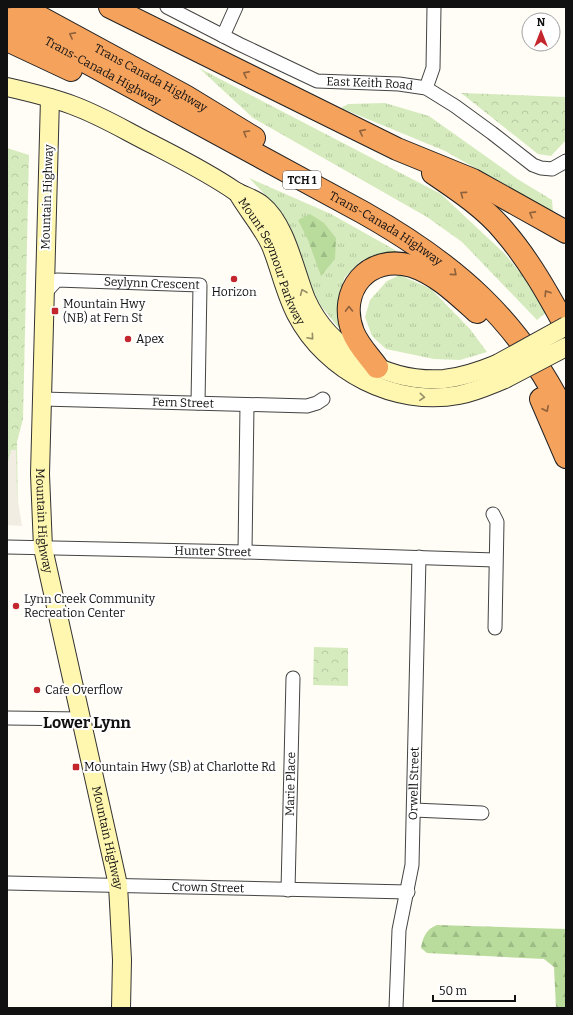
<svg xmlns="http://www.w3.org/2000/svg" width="573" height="1015" font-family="Bitter,serif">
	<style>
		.grass { fill: url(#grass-tufts) }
		.forest { fill: url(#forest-firs) }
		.park { fill: url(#park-crowns) }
		.plaza { fill: #f1ede2 }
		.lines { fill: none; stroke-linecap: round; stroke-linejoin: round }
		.street-casing { stroke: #444; stroke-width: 15 }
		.secondary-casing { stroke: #333; stroke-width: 20 }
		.highway-casing { stroke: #222; stroke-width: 24 }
		.street { stroke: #fff; stroke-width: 13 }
		.secondary { stroke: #fff6b0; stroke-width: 18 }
		.highway { stroke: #f5a25d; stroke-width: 22 }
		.secondary-bridge-casing { stroke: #333; stroke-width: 20; stroke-linecap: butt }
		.secondary-bridge { stroke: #fff6b0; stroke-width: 18 }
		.oneway { stroke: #8e613b }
		.oneway2 { stroke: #948f68 }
		.poi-dot { fill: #c4262e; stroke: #fff; stroke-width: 1.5 }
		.labels { text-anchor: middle; stroke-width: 4; stroke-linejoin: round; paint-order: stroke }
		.shield { fill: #fff; stroke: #585858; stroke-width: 1 }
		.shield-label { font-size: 11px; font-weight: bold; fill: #111 }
		.street-label { font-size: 12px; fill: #111; stroke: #fff }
		.poi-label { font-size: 12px; fill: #111; stroke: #fff; text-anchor: start }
		.district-label { font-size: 16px; font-weight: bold; fill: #111; stroke: #fff }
	</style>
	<defs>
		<pattern id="grass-tufts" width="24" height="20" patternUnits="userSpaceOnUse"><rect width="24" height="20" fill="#d5ebbd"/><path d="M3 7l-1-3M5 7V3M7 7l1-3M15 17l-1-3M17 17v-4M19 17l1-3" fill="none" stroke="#b6c8a1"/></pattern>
		<pattern id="forest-firs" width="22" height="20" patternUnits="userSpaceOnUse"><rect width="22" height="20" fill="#b9dc9c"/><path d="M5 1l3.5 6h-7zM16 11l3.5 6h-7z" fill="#9ebc85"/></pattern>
		<pattern id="park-crowns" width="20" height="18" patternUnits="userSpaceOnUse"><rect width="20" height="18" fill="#d5ebbd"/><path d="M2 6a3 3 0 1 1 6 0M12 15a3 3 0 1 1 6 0" fill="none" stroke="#b6c8a1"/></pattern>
	</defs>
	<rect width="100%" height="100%" fill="#fffdf5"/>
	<path class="grass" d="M199,68L441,194L505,254L550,309L537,320L462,242L427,217L253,118Z
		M385,103L429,116L519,180L552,200L553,212L445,151L341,108L348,104Z
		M249,178L331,214L411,259L385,256L362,260L344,278L342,300L346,337L321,306L309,283L284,224L272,202Z
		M400,275L431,289L470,329L487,352L460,360L434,359L386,349L372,336L365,317L370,300L387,281Z"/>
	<path class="forest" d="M310,214L324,223L336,238L335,259L321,276L308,240L298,220Z
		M437,925L566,929V1008H556L554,967L544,959L427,953L421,948C423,937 426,929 437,925Z"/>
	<path class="park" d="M461,93L566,97V140L551,156L538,154Z
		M7,148L29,155L23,419L17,442L18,523H7Z
		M314,647L348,648V686L313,685Z"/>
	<path class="plaza" d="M11,450H16L17,495L22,526L7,525V466Z"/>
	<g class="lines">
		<g class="street-casing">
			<g id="street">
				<path id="s1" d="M167,7L239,44L317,81L399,84L426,88L455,106L492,133L533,165L541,168L552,169L566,161"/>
				<path d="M223,36L236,7"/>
				<path d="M426,88L433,68L434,7"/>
				<path id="s2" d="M44,294L57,280L200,285L198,403"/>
				<path id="s3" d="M42,399L307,406L317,403L323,399"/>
				<path d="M493,514L497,522L495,628"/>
				<path id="s4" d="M7,547L245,552L495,560"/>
				<path d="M245,552L247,405"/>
				<path d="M7,718L81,719"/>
				<path d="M414,810L482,813"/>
				<path id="s5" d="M7,883L408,892"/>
				<path id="s6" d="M288,890L293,678"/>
				<path id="s7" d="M396,1008L399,930L412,865L419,557"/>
			</g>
		</g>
		<g class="secondary-casing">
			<g id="secondary">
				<path d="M7,87C29,92 51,97 72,105C100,115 126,131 152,144C181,159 209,173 235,191C244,196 255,199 262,205C286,224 295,272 306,299C329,351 388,383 444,379C463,377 480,371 497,364"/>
				<path id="s8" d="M50,98L40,474L43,548L118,885L122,960L121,1008"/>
				<path id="s9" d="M237,192C247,210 262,226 271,246C280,268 285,293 296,314C326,372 395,407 459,395C475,392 490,385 505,379"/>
			</g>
		</g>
		<g class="highway-casing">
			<g id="highway">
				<path id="s10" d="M21,7L185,96L254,138"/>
				<path d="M110,7L397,149L473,180L566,232"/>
				<path id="s11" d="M7,19L364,213C456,265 519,320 566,416"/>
				<path d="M7,40L71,70"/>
				<path d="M433,173C458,190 485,208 504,231C529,260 548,294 566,327"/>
				<path d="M377,367C369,356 358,345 353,332C337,291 368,253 412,266C437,274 458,295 477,312"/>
				<path d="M541,399L566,457"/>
			</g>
		</g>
		<use href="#street" class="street"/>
		<use href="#secondary" class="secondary"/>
		<use href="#highway" class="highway"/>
		<g class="secondary-bridge-casing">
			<path id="secondary-bridge" d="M497,364L566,326
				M505,379L566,347"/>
		</g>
		<use href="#secondary-bridge" class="secondary-bridge"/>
	</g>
	<defs><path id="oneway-chevron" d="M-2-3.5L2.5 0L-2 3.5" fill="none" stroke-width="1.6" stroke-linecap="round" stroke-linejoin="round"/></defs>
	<g class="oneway">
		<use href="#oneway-chevron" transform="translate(72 35) rotate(-152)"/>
		<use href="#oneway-chevron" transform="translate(246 74) rotate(-154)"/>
		<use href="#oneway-chevron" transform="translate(362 132) rotate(-154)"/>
		<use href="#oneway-chevron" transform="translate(246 133) rotate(-149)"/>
		<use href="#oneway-chevron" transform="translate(463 194) rotate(-144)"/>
		<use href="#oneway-chevron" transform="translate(532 214) rotate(-151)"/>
		<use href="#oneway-chevron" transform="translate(454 273) rotate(40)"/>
		<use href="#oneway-chevron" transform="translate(547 293) rotate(-122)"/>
		<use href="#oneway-chevron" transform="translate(349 309) rotate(-91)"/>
		<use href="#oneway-chevron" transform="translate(546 409) rotate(64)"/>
	</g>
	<g class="oneway2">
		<use href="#oneway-chevron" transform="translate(303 292) rotate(-112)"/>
		<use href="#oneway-chevron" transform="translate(311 337) rotate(49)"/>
		<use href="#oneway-chevron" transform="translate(422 397) rotate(5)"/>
	</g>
	<g class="poi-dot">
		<circle cx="234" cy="279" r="4"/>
		<rect x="51" y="307" width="8" height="8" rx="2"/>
		<circle cx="128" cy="339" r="4"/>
		<circle cx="16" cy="606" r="4"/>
		<circle cx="37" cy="690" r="4"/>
		<rect x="72" y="763" width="8" height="8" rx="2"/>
	</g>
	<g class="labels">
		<rect class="shield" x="283" y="171" width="38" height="18" rx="3"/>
		<g class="shield-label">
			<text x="302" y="184">TCH 1</text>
		</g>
		<g class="street-label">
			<text dy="4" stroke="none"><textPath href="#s11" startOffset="109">Trans-Canada Highway</textPath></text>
			<text dy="4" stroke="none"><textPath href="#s10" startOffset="148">Trans Canada Highway</textPath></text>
			<text dy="4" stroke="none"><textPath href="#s1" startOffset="220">East Keith Road</textPath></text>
			<text transform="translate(47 197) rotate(-88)" y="4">Mountain Highway</text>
			<text dy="4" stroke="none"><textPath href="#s11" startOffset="433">Trans-Canada Highway</textPath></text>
			<text dy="4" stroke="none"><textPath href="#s9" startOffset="78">Mount Seymour Parkway</textPath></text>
			<text dy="4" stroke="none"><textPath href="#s2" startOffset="114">Seylynn Crescent</textPath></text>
			<text dy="4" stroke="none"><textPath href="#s3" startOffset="141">Fern Street</textPath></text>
			<text dy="4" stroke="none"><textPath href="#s8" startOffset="423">Mountain Highway</textPath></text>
			<text dy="4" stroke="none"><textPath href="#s4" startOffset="206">Hunter Street</textPath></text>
			<text dy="4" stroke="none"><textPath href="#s7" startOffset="226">Orwell Street</textPath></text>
			<text dy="4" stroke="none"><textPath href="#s6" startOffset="106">Marie Place</textPath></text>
			<text dy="4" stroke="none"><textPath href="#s8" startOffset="747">Mountain Highway</textPath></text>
			<text dy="4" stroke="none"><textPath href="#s5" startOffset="201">Crown Street</textPath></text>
		</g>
		<g class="poi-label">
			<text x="234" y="296" text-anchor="middle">Horizon</text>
			<text x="63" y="308">Mountain Hwy<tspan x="63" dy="14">(NB) at Fern St</tspan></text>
			<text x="136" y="343">Apex</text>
			<text x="24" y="603">Lynn Creek Community<tspan x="24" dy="14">Recreation Center</tspan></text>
			<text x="45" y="694">Cafe Overflow</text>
			<text x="84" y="771">Mountain Hwy (SB) at Charlotte Rd</text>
		</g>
		<g class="district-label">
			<text x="87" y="728">Lower Lynn</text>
		</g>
	</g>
	<rect width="573" height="1015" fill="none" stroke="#111111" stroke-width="16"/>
	<g transform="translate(541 32)"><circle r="19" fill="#ffffff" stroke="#a0a0a0"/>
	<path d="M0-3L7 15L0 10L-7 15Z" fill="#c4262e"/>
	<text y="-6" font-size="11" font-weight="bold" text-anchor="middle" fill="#111111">N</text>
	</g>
	<path d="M433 995v6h82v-6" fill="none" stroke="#111111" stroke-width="2"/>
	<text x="439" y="995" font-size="12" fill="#111111" stroke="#ffffff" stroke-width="3" paint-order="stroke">50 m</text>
</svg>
